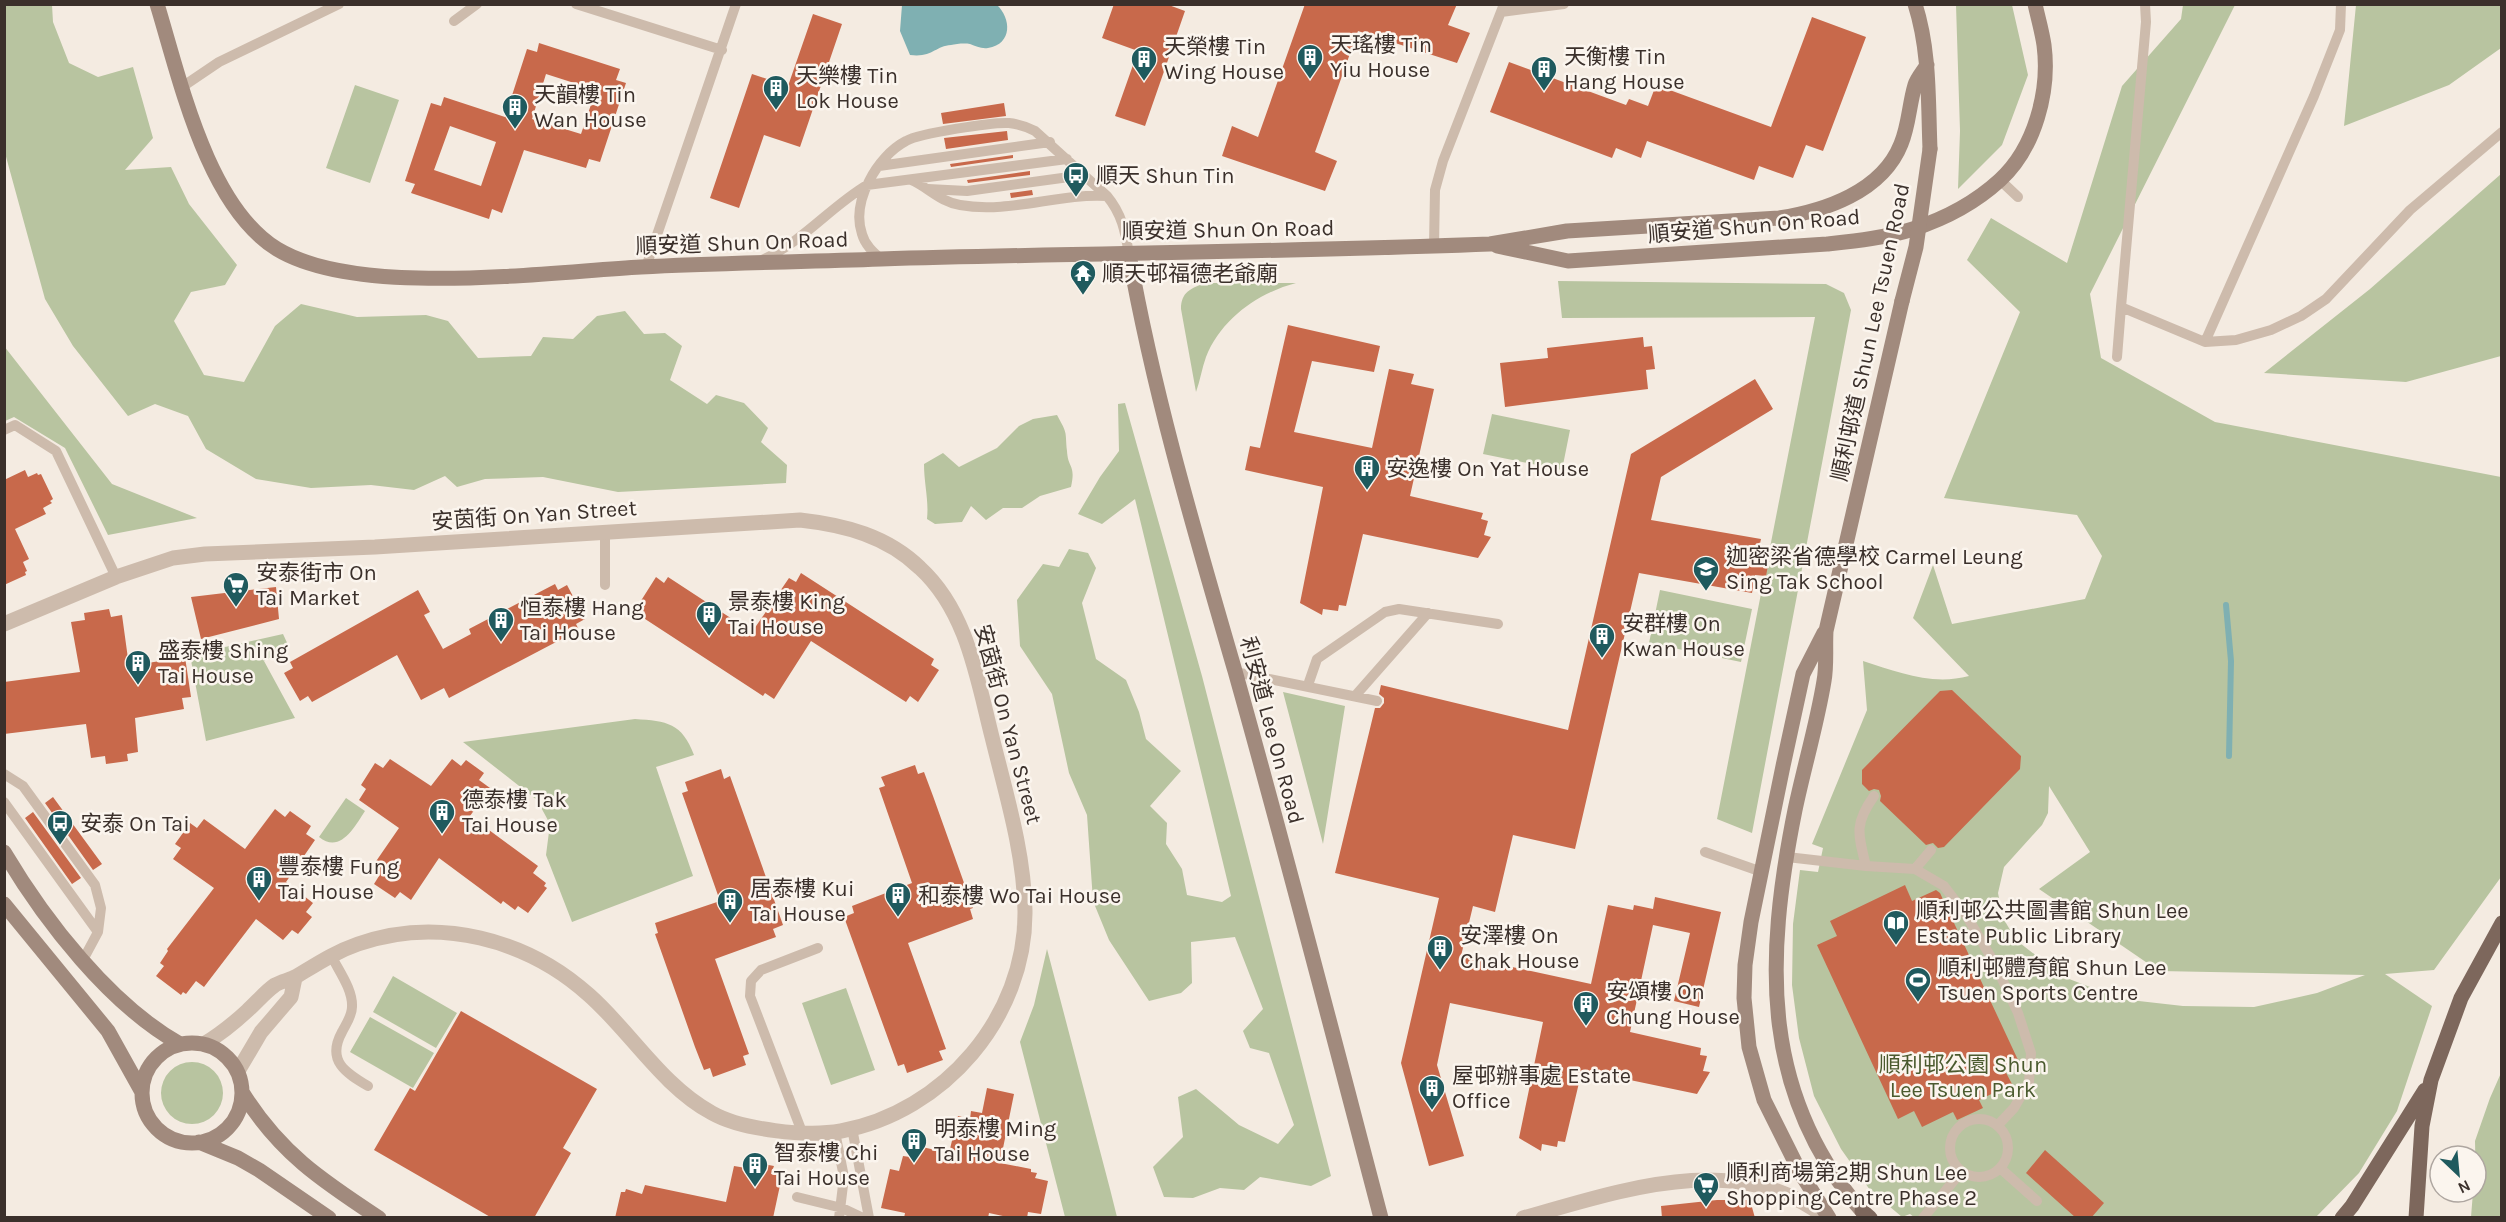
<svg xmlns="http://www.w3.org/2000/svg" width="2506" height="1222" font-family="Karla,'Noto Sans TC',sans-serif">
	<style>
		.green { fill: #b8c4a0; fill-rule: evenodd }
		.water { fill: #7fb0b2 }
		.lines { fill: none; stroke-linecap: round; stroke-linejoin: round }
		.stream { stroke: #7fb0b2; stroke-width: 6 }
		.building { fill: #c8694b; fill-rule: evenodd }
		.lane { stroke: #cdbbac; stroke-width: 10 }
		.street { stroke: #cdbbac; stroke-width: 15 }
		.secondary { stroke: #a18a7d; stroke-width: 15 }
		.primary { stroke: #7d675c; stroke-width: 15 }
		.secondary-bridge { stroke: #a18a7d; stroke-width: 15 }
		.labels { text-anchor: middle; stroke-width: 5; stroke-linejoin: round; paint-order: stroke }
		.poi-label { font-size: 22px; fill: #3b302b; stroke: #fbf5ee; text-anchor: start }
		.street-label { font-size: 22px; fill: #3b302b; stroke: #fbf5ee }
		.park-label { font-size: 22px; fill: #4a5a2e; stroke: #fbf5ee }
	</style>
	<rect width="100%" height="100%" fill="#f4ebe1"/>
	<path class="green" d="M4,5H52L53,22L69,63L98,77L133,67L153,138L125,170L171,167L189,204L237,265L225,285L191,292L174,321L204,375L244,382L275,326L301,304L357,317L426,315L448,321L478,358L531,356L543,337L573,339L597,316L625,311L644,334L665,333L682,346L670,380L707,404L716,395L744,403L768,428L761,442L787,465L786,483L618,492L543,477L485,479L457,487L445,476L414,490L371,485L311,488L256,479L206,449L188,416L155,404L128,416L73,346L45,299L5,153Z
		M1956,5H2012L2028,75L2002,145L1958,189L1960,131Z
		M2183,5H2235L2090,294L2101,358L2215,422L2501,477V877L2434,970L2385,974L2432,1006L2397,1111L2359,1173L2316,1217L1915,1218L1910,1214L1902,1217L1870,1190L1841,1149L1814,1096L1799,1038L1792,985L1793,924L1800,870L1818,872L1823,848L1812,844L1867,710L1863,661C1898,672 1932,686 1969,676L1913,618L1933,565L1952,624L2085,599L2102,556L2077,515L1944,498L2020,312L1967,260L1991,218L2067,263L2122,86L2181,19ZM2049,786L2090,852L2039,889L2159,971L2365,975L2317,993L2254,1007L2183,1006L2121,999L2064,977L2016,940L2003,918L1998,893L2004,867L2042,825L2048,813Z
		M2356,5H2501V48L2449,85L2344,126Z
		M355,85L399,100L370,183L326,168Z
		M2501,174V356L2406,382L2264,373L2370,289Z
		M1558,281L1826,284L1844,293L1851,310L1752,833L1717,819L1815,317L1562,318Z
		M1206,283H1296C1258,293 1221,319 1206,357C1202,368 1200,381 1196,392L1181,309C1181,292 1191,288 1206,283Z
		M4,346L112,484L197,518L108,535L65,448L14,417L5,421Z
		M1125,403L1202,676L1331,1176L1311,1186L1260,1177L1244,1190L1220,1188L1193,1198L1164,1197L1153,1167L1183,1137L1178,1097L1196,1089L1239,1125L1278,1144L1294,1125L1269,1053L1250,1048L1243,1031L1263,1009L1235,937L1191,942L1192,983L1181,993L1149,1001L1109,940L1093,901L1087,815L1069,773L1052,694L1020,646L1017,600L1043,564L1059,567L1069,549L1088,553L1096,568L1082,603L1096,659L1126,680L1139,712L1146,739L1181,771L1150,806L1167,823L1166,844L1182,869L1187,895L1222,902L1231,896L1135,499L1102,524L1078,514L1100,477L1119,451L1118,404Z
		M1492,414L1570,430L1562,470L1483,454Z
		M1057,415C1068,435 1065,430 1067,451C1068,469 1076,464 1071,487L1040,496L1022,508H1003L986,520L971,506L962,522L935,524L927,519C929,500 924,484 924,464L943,453L959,467L997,448L1019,426L1033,419Z
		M1660,590L1752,609L1741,662L1649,643Z
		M283,634L289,647L264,661L295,718L206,741L190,655Z
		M1283,692L1345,706L1323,844Z
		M635,719C667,721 682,723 694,755L656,767L693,876L572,922L546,855L550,824L537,800L463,742Z
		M346,798L365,811C354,828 340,854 319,837Z
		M1047,949L1110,1189L1117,1217H1065L1020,1042L1034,1005Z
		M393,976L457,1013L436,1048L373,1012Z
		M846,988L875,1070L831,1085L802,1003Z
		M370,1017L434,1053L413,1088L350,1052Z
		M161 1093a31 31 0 1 1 62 0a31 31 0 1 1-62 0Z
		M2501,1073V1217H2471L2473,1192H2476L2475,1141L2490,1098Z"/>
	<path class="water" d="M946,5H997C1011,18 1013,44 988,48C981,49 976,46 970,44C964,43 956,44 951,45C935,46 932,58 910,55L900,31L902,5Z"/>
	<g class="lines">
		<path class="stream" d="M2226,605L2231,661L2229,756"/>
	</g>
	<path class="building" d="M1114,4H1166L1185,11L1145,126L1115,116L1138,51L1102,38Z
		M1305,4H1457L1448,25L1470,33L1457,63L1358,31L1315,152L1337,161L1325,191L1222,156L1232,126L1258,137Z
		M813,14L842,24L800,147L764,135L739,208L710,198L752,74L788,86Z
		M1812,17L1866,37L1823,151L1806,145L1793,178L1759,166L1754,180L1647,141L1641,158L1616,148L1612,158L1490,112L1509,62L1626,105L1629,99L1648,106L1656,85L1771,127Z
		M539,43L620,69L616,80L626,83L600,162L589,159L586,168L524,150L502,213L492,209L489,219L411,193L415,184L405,181L431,103L441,106L444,97L505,117L527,49L537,52ZM546,74L596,90L581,134L532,119ZM450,126L496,142L481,186L434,170Z
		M1004,103L1006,116L943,124L941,113Z
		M1007,131L1008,140L946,149L944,138Z
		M1013,155V158L951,167L950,164Z
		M1030,171V175L968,183L967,180Z
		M1032,190L1033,195L1011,198L1010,193Z
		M1288,325L1380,346L1374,372L1312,361L1294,432L1372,448L1389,369L1414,374L1411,384L1434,389L1410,496L1483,513L1481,519L1488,521L1484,535L1491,537L1478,558L1363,534L1346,606L1339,605L1338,611L1323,609L1322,615L1300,603L1323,487L1245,470L1250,446L1260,448Z
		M1643,337L1644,347L1652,346L1655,369L1646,370L1648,389L1505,407L1500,363L1548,358L1547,348Z
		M1755,379L1773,409L1661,477L1651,520L1761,539L1759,548L1771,550L1766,576L1755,575L1752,593L1639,573L1575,849L1513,835L1495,912L1473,906L1461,956L1591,984L1608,905L1633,910L1634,905L1653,909L1655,897L1721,912L1699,1007L1674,1001L1690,933L1653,925L1630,1032L1701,1048L1700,1055L1707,1056L1703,1071L1710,1072L1697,1094L1582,1070L1565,1142L1558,1141L1557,1147L1542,1144L1541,1151L1519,1138L1543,1022L1450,1003L1437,1065L1464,1156L1429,1166L1401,1063L1439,898L1335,873L1375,708H1380L1384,703V698L1379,694L1381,685L1568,730L1631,454Z
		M25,470L28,477L37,473L38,475L41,474L53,499L50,501L52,503L43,508L46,514L15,529L29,559L23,562L27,571L25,572L26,575L4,585V480Z
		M801,573L934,659L931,665L939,670L918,702L910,696L906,702L811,641L774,699L765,693L763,696L642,617L645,612L637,607L656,577L664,583L668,577L752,632L789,578L796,582Z
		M555,584L558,590L567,585L585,619L576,624L579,630L449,698L444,688L421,700L397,655L312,702L308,696L300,701L284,673L293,668L290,662L418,590L430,612L424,615L443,649L471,634L469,629Z
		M276,587L279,619L201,639L191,597Z
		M109,609L111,617L122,615L129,666L185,657L191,697L182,698L184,709L135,718L138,752L127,754L128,761L106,764L105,756L91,758L86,724L4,734V682L80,672L71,622L85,620L84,613Z
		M1952,690L2021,756L2020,769L1944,847L1938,848L1933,843L1926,845L1880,801L1881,796L1879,790L1874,789L1869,791L1862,784V770L1940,691Z
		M390,759L431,786L452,759L461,766L466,760L484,773L479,780L490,788L470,816L538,866L533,873L546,883L544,886L547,888L528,913L518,906L515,910L503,901L501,904L439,858L411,900L400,892L395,898L374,884L379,876L370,870L399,828L359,800L366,789L361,785L375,763L383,768Z
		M915,765L918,774L924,772L933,796L973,908L970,909L973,919L908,943L946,1049L939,1051L943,1060L907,1073L904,1064L898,1066L844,917L854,913L852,906L912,883L879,788L885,786L881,777Z
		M721,769L724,779L730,776L783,925L773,929L776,937L715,959L749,1054L743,1056L746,1065L713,1077L710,1068L704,1070L695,1047L655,934L658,933L655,923L720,901L682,793L688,791L685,782Z
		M53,797L102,864L93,870L45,803Z
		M275,809L285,817L290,811L311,826L306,834L315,840L286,882L313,903L306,912L312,917L298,934L292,930L283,940L256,919L204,987L196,981L186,994L183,992L181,995L156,976L164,966L160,963L168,951L167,949L214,888L173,859L181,848L175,844L190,823L197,828L204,819L245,849Z
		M33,812L81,878L72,884L25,818Z
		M1905,885L1912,901L1936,890L1940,893L2018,1060L2003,1067L2012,1084L1979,1100L1983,1108L1957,1120L1953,1112L1922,1127L1914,1111L1898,1119L1817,945L1837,936L1830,921Z
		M461,1011L597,1089L563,1148L571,1153L534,1218H492L374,1150L410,1088L415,1091Z
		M987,1088L1014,1094L1000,1163L1031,1169V1172L1037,1173L1035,1178L1048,1181L1041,1214L1028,1212L1027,1218H1012L989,1213L988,1218H904L905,1213L881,1208L890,1169L899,1171L903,1156L910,1157L913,1145L949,1153L958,1116L970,1119L971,1111L982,1113Z
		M2045,1150L2104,1203L2091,1218H2076L2026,1173Z
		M748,1161L774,1166L771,1174L782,1176L773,1218H615L621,1192H625L626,1189L642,1194L645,1185L726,1202L734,1166L746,1168Z
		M1717,1200H1750L1755,1218H1662L1661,1206Z"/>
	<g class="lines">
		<path class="lane" d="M576,4L722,50
			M2145,4L2146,22L2121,307L2205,342L2236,340L2271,330L2301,316L2326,299L2410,210L2502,132
			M1501,12L1564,4
			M454,21L477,4
			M182,87L219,62L339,4
			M879,166L1050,142
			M911,180C928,187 940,202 960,205C1009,214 1058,193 1107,196
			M2000,180L2018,197
			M928,189L967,191L1084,175
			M1434,246L1435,190L1443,161L1504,4
			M881,259C873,252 865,245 862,234C851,202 877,156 906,141C920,133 993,122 1009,123C1019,124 1027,127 1035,131L1107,196C1122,214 1125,231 1129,254
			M762,260C803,242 830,207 867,185L1067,159
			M646,267L736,4
			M2205,342L2314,96L2340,30L2341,4
			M2117,357L2121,307
			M4,430L15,425L56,451L116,577
			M605,531V585
			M1235,672L1377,701
			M1308,685L1317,659L1385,612L1399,609L1498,624
			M1355,696L1428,613
			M4,774L23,786L95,885L101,908L98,932L83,960
			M4,802L98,932
			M1705,852L1762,872
			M1787,857L1866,866L1915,869L1944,886L1966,915L1995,964L2018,1013L2031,1053L2029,1082L2014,1108L1998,1125
			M1866,866C1858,834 1854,824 1874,796
			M1915,869L1931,850
			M331,955C338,970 353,989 352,1007C352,1016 346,1024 342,1032C326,1061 346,1073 368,1086
			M1950 1148a29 29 0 1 1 58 0a29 29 0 1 1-58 0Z
			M852,1128L869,1218
			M802,1132L750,996L751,981L761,970L818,948
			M835,1132L844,1177L839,1218
			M2000,1168L2037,1201
			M797,1197L842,1208L863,1218
			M1923,1218L1961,1172"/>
		<path class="street" d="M4,624L116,577L173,558L205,554L375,547L800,520C845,525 887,536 920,568C967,611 977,678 992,737C1006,794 1024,852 1025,911C1026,1017 944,1112 841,1131C807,1137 742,1130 712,1113C662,1086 630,1031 589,995C527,939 438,916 358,944C335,952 317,964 297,976C290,980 282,981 275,985C265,992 256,1003 247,1011C233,1024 219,1035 204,1044
			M238,1071L261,1032L291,997L295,978
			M1523,1218C1620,1191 1738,1148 1826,1218"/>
		<path class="secondary" d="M157,4C180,79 207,206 277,249C358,298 546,272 641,267C721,263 801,262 881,259C1084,253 1287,252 1490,244L1567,231L1779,218C1824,211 1882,192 1901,144C1909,125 1909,105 1915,85C1917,78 1923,72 1927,65
			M1915,4C1930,51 1928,100 1930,149
			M1497,246L1568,261L1827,244C1855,241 1885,238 1913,229C1944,219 1976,202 2000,180C2035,148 2050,91 2044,45C2042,31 2038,18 2035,4
			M1129,254C1154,395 1195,533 1235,671C1286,852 1333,1035 1381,1218
			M1824,633L1803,674L1783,766L1751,922L1745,965L1744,998L1749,1047L1764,1100L1800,1172L1829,1218
			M4,852C45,921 110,1005 180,1044
			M4,904L108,1031L142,1092
			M142 1093a50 50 0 1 1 100 0a50 50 0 1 1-100 0Z
			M242,1092C279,1152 321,1180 379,1218
			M199,1142L238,1158L259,1170L329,1218
			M1868,1218C1759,1098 1765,959 1795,810C1804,767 1817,724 1824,681C1827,665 1825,647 1826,631L1902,301"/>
		<path class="primary" d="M1862,1211L1870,1218
			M2342,1218L2352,1206L2425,1090
			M2416,1218L2422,1126L2431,1080L2461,998L2502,923"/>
		<path class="secondary-bridge" d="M1902,301L1916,247L1930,149"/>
	</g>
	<defs>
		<g id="building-pin" transform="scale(1.35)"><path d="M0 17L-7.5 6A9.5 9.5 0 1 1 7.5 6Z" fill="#1f5a5e" stroke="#fbf5ee"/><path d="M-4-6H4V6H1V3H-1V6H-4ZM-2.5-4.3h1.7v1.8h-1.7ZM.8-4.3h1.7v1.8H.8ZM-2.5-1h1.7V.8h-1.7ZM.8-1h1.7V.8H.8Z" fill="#fff"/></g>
		<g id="bus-pin" transform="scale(1.35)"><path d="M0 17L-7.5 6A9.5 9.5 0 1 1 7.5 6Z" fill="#1f5a5e" stroke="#fbf5ee"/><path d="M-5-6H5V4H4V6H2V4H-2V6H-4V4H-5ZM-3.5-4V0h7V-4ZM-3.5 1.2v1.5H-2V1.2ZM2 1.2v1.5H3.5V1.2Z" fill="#fff"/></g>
		<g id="temple-pin" transform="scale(1.35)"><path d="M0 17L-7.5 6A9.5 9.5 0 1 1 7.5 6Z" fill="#1f5a5e" stroke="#fbf5ee"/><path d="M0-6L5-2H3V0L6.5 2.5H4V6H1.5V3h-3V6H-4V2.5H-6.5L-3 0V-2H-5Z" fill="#fff"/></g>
		<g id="school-pin" transform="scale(1.35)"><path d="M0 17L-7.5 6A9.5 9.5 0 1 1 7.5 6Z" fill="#1f5a5e" stroke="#fbf5ee"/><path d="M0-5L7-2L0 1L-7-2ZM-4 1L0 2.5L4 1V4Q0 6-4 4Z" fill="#fff"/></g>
		<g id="supermarket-pin" transform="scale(1.35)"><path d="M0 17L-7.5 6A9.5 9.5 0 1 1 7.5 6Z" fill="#1f5a5e" stroke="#fbf5ee"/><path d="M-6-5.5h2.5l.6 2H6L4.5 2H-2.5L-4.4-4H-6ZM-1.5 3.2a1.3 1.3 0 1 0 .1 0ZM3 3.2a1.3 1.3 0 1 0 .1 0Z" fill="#fff"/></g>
		<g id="library-pin" transform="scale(1.35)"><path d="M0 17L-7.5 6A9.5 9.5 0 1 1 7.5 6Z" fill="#1f5a5e" stroke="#fbf5ee"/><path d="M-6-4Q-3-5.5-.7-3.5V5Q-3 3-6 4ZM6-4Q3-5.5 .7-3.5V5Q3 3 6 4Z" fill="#fff"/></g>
		<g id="stadium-pin" transform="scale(1.35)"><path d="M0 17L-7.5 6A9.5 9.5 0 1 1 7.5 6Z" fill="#1f5a5e" stroke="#fbf5ee"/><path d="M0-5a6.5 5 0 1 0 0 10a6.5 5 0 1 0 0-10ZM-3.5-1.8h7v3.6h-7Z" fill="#fff"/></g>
	</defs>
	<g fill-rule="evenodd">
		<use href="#building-pin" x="1310" y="57"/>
		<use href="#building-pin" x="1144" y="59"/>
		<use href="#building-pin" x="1544" y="69"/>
		<use href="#building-pin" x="776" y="88"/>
		<use href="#building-pin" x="515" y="107"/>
		<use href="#bus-pin" x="1076" y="175"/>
		<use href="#temple-pin" x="1083" y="273"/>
		<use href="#building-pin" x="1367" y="468"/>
		<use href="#school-pin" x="1706" y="569"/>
		<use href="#supermarket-pin" x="236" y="585"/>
		<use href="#building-pin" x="709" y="614"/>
		<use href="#building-pin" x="501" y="620"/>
		<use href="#building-pin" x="1602" y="636"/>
		<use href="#building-pin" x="138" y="663"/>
		<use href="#building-pin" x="442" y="812"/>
		<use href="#bus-pin" x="60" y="823"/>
		<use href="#building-pin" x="259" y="879"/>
		<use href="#building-pin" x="898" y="895"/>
		<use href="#building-pin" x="730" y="901"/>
		<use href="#library-pin" x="1896" y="923"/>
		<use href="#building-pin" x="1440" y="948"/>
		<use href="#stadium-pin" x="1918" y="980"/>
		<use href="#building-pin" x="1586" y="1004"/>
		<use href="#building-pin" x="1432" y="1088"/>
		<use href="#building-pin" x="914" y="1141"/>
		<use href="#building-pin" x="755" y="1165"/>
		<use href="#supermarket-pin" x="1706" y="1185"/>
	</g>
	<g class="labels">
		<g class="poi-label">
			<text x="1330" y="52">天瑤樓 Tin<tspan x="1330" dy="25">Yiu House</tspan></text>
			<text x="1164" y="54">天榮樓 Tin<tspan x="1164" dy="25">Wing House</tspan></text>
			<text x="1564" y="64">天衡樓 Tin<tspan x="1564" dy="25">Hang House</tspan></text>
			<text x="796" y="83">天樂樓 Tin<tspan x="796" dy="25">Lok House</tspan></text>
			<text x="534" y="102">天韻樓 Tin<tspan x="534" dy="25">Wan House</tspan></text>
			<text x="1096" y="183">順天 Shun Tin</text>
			<text x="1102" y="281">順天邨福德老爺廟</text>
			<text x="1386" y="476">安逸樓 On Yat House</text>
			<text x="1726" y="564">迦密梁省德學校 Carmel Leung<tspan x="1726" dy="25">Sing Tak School</tspan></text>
			<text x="256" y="580">安泰街市 On<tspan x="256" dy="25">Tai Market</tspan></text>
			<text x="728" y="609">景泰樓 King<tspan x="728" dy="25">Tai House</tspan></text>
			<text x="520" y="615">恒泰樓 Hang<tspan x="520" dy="25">Tai House</tspan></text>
			<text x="1622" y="631">安群樓 On<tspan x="1622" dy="25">Kwan House</tspan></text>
			<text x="158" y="658">盛泰樓 Shing<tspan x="158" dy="25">Tai House</tspan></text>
			<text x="462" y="807">德泰樓 Tak<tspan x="462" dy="25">Tai House</tspan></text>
			<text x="80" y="831">安泰 On Tai</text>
			<text x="278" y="874">豐泰樓 Fung<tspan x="278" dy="25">Tai House</tspan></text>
			<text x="750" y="896">居泰樓 Kui<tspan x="750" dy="25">Tai House</tspan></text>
			<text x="918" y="903">和泰樓 Wo Tai House</text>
			<text x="1916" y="918">順利邨公共圖書館 Shun Lee<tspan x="1916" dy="25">Estate Public Library</tspan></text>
			<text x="1460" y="943">安澤樓 On<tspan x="1460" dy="25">Chak House</tspan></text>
			<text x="1938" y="975">順利邨體育館 Shun Lee<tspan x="1938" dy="25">Tsuen Sports Centre</tspan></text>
			<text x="1606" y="999">安頌樓 On<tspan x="1606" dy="25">Chung House</tspan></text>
			<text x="1452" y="1083">屋邨辦事處 Estate<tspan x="1452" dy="25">Office</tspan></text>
			<text x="934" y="1136">明泰樓 Ming<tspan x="934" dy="25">Tai House</tspan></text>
			<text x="774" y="1160">智泰樓 Chi<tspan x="774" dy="25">Tai House</tspan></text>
			<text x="1726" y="1180">順利商場第2期 Shun Lee<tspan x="1726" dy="25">Shopping Centre Phase 2</tspan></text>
		</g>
		<g class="street-label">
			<text transform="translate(1754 225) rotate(-5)" y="8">順安道 Shun On Road</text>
			<text transform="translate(1228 229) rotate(-1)" y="8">順安道 Shun On Road</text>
			<text transform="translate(742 242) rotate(-2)" y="8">順安道 Shun On Road</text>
			<text transform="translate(1870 332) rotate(-78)" y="8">順利邨道 Shun Lee Tsuen Road</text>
			<text transform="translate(534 514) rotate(-4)" y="8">安茵街 On Yan Street</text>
			<text transform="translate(1009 724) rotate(75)" y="8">安茵街 On Yan Street</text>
			<text transform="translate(1273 730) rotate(75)" y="8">利安道 Lee On Road</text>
		</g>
		<g class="park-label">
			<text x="1963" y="1072">順利邨公園 Shun<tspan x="1963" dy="25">Lee Tsuen Park</tspan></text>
		</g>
	</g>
	<rect width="2506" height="1222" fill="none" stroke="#3b302b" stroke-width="12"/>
	<g transform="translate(2458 1174) rotate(154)"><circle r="28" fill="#fbf5ee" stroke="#aea6a0" stroke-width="1.5"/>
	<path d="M0-4.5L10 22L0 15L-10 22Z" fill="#1f5a5e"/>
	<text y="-9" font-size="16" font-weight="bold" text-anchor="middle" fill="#3b302b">N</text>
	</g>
</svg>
